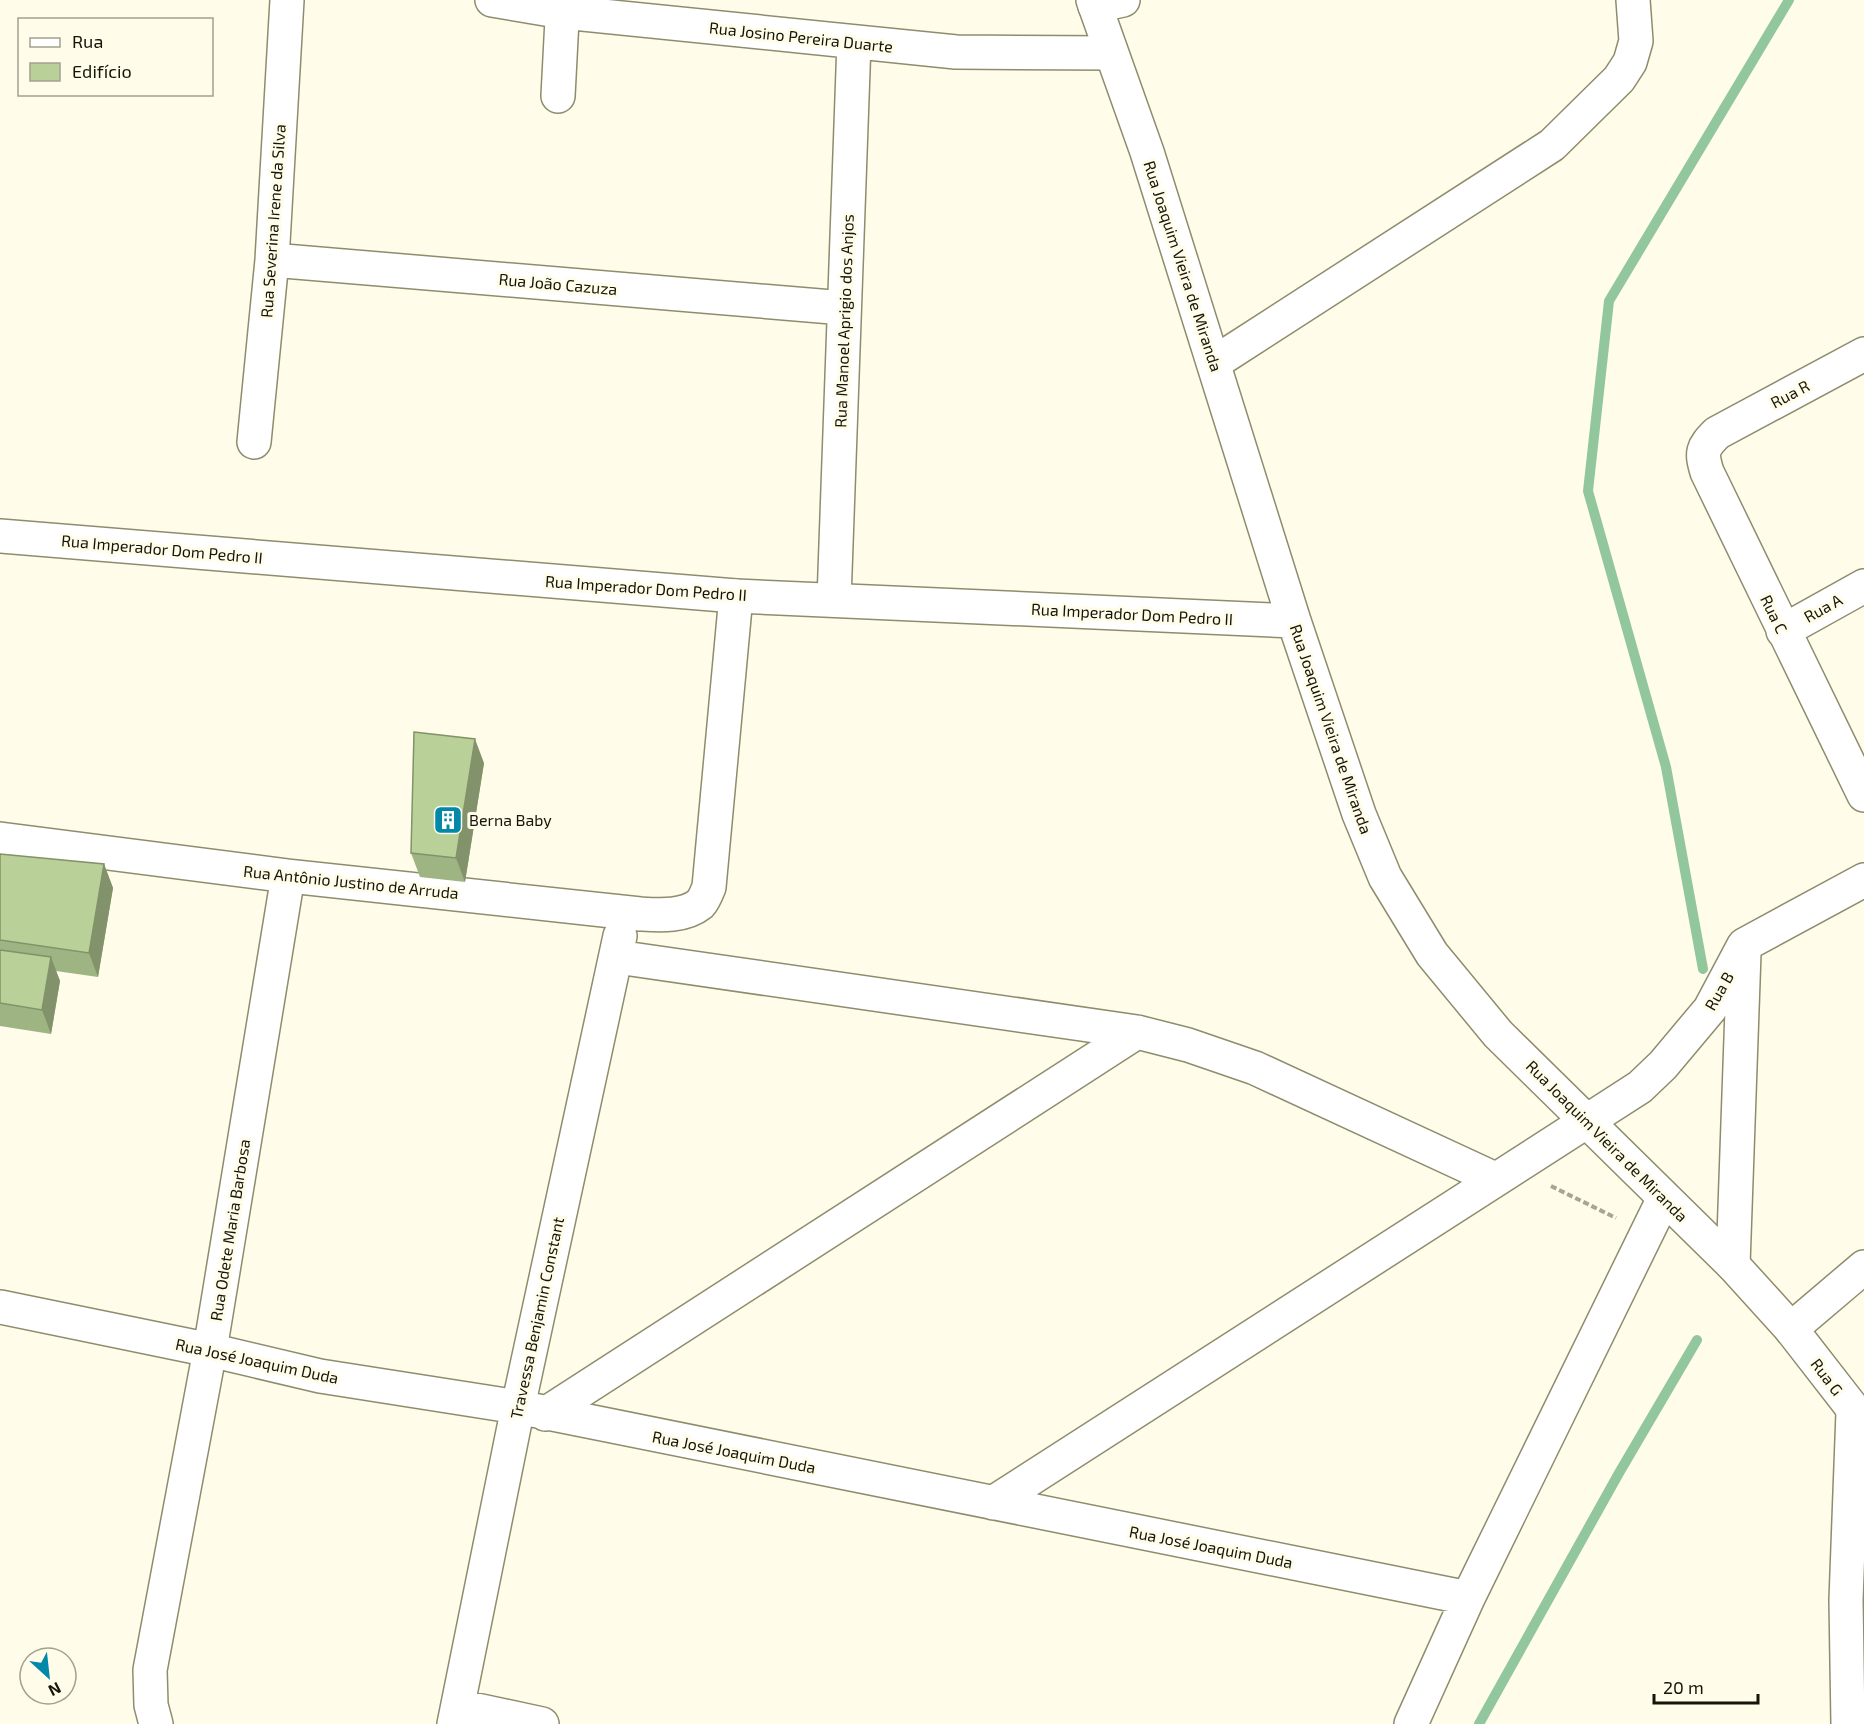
<svg xmlns="http://www.w3.org/2000/svg" width="1864" height="1724" font-family="'Exo 2',sans-serif">
	<style>
		.lines { fill: none; stroke-linecap: round; stroke-linejoin: round }
		.stream { stroke: #92c79e; stroke-width: 10 }
		.street-casing { stroke: #8f8c6d; stroke-width: 36 }
		.secondary-casing { stroke: #8f8c6d; stroke-width: 36 }
		.path { stroke: #a7a594; stroke-width: 4; stroke-dasharray: 6 3; stroke-linecap: butt }
		.street { stroke: #fff; stroke-width: 33 }
		.secondary { stroke: #fff; stroke-width: 33 }
		.wall { fill: #9fb483 }
		.shaded-wall { fill: #82926a }
		.building { fill: #b9d198; stroke: #82926a; stroke-width: 1.5 }
		.labels { text-anchor: middle; stroke-width: 6; stroke-linejoin: round; paint-order: stroke }
		.street-label { font-size: 16px; fill: #161509; stroke: #fffde9 }
		.poi-label { font-size: 16px; fill: #161509; stroke: #fffde9; text-anchor: start }
	</style>
	<rect width="100%" height="100%" fill="#fffde9"/>
	<g class="lines">
		<path class="stream" d="M1703,969L1666,767L1588,491L1609,301L1789,0
			M1479,1724L1619,1473L1697,1340"/>
		<g class="street-casing">
			<path id="street" d="M492,0L563,12L956,52L1111,53
				M1095,6L1123,0
				M558,96L563,0
				M272,260L844,308
				M1864,354L1717,433C1702,448 1701,452 1707,472L1864,795
				M1214,363L1552,145L1619,79L1630,62L1636,41L1633,0
				M254,442L272,260L287,0
				M834,600L854,42
				M1783,631L1864,586
				M0,839L288,876L640,914C659,915 684,917 700,904C704,900 707,892 709,887L736,596
				M617,957L1137,1032L1188,1045L1255,1068L1495,1179
				M1733,1265L1744,953
				M0,1307L210,1350L320,1376L518,1407L1468,1598
				M1791,1329L1864,1267
				M545,1414L1137,1032
				M993,1503L1640,1087L1663,1065L1710,1009L1744,945L1864,880
				M458,1706L542,1724
				M156,1724L151,1705L150,1670L210,1350L288,876
				M454,1724L518,1407L620,936
				M1411,1724L1468,1598L1664,1198
				M1848,1724L1846,1600L1853,1412"/>
		</g>
		<g class="secondary-casing">
			<path id="secondary" d="M1093,0L1147,152L1294,621L1359,814L1385,877L1432,954L1498,1034L1733,1265L1791,1329L1864,1423
				M0,536L736,596L1294,621"/>
		</g>
		<path class="path" d="M1551,1186L1616,1218"/>
		<use href="#street" class="street"/>
		<use href="#secondary" class="secondary"/>
	</g>
	<path class="wall" d="M484,763L465,882L420,877L411,853Z
		M0,854L104,864L113,888L98,977L56,971L60,981L51,1034L0,1026Z"/>
	<path class="shaded-wall" d="M475,739L484,763L465,882L456,858Z
		M104,864L113,888L98,977L89,953Z
		M51,957L60,981L51,1034L42,1010Z"/>
	<path class="building" d="M414,732L475,739L456,858L411,853Z
		M0,854L104,864L89,953L0,940Z
		M0,950L51,957L42,1010L0,1003Z"/>
	<defs>
		<g id="building-square" transform="scale(1.5)"><rect x="-9" y="-9" width="18" height="18" rx="4" fill="#0288a9" stroke="#fffde9"/><path d="M-4-6H4V6H1V3H-1V6H-4ZM-2.5-4.3h1.7v1.8h-1.7ZM.8-4.3h1.7v1.8H.8ZM-2.5-1h1.7V.8h-1.7ZM.8-1h1.7V.8H.8Z" fill="#fff"/></g>
	</defs>
	<g fill-rule="evenodd">
		<use href="#building-square" x="448" y="820"/>
	</g>
	<g class="labels">
		<g class="street-label">
			<text transform="translate(801 37) rotate(6)" y="6">Rua Josino Pereira Duarte</text>
			<text transform="translate(273 221) rotate(-86)" y="6">Rua Severina Irene da Silva</text>
			<text transform="translate(1183 266) rotate(72)" y="6">Rua Joaquim Vieira de Miranda</text>
			<text transform="translate(558 284) rotate(5)" y="6">Rua João Cazuza</text>
			<text transform="translate(844 321) rotate(-88)" y="6">Rua Manoel Aprigio dos Anjos</text>
			<text transform="translate(1790 394) rotate(-28)" y="6">Rua R</text>
			<text transform="translate(162 549) rotate(5)" y="6">Rua Imperador Dom Pedro II</text>
			<text transform="translate(646 588) rotate(4)" y="6">Rua Imperador Dom Pedro II</text>
			<text transform="translate(1823 608) rotate(-29)" y="6">Rua A</text>
			<text transform="translate(1132 614) rotate(3)" y="6">Rua Imperador Dom Pedro II</text>
			<text transform="translate(1774 614) rotate(64)" y="6">Rua C</text>
			<text transform="translate(1331 729) rotate(71)" y="6">Rua Joaquim Vieira de Miranda</text>
			<text transform="translate(351 882) rotate(6)" y="6">Rua Antônio Justino de Arruda</text>
			<text transform="translate(1719 991) rotate(-60)" y="6">Rua B</text>
			<text transform="translate(1607 1141) rotate(45)" y="6">Rua Joaquim Vieira de Miranda</text>
			<text transform="translate(230 1230) rotate(-81)" y="6">Rua Odete Maria Barbosa</text>
			<text transform="translate(537 1318) rotate(-78)" y="6">Travessa Benjamin Constant</text>
			<text transform="translate(257 1361) rotate(12)" y="6">Rua José Joaquim Duda</text>
			<text transform="translate(1827 1377) rotate(53)" y="6">Rua G</text>
			<text transform="translate(734 1452) rotate(11)" y="6">Rua José Joaquim Duda</text>
			<text transform="translate(1211 1547) rotate(11)" y="6">Rua José Joaquim Duda</text>
		</g>
		<g class="poi-label">
			<text x="469" y="826">Berna Baby</text>
		</g>
	</g>
	<rect x="18" y="18" width="195" height="78" fill="#fffde9" stroke="#a2a08f" stroke-width="1.5"/>
	<rect x="30" y="38" width="30" height="9" fill="#ffffff" stroke="#a2a08f" stroke-width="1.5"/>
	<text x="72" y="48" font-size="18" fill="#161509">Rua</text>
	<rect x="30" y="63" width="30" height="18" fill="#b9d198" stroke="#a2a08f" stroke-width="1.5"/>
	<text x="72" y="78" font-size="18" fill="#161509">Edifício</text>
	<g transform="translate(48 1676) rotate(153)"><circle r="28" fill="#fffde9" stroke="#a2a08f" stroke-width="1.5"/>
	<path d="M0-4.5L10 22L0 15L-10 22Z" fill="#0288a9"/>
	<text y="-9" font-size="16" font-weight="bold" text-anchor="middle" fill="#161509">N</text>
	</g>
	<path d="M1654 1694v9h104v-9" fill="none" stroke="#161509" stroke-width="3"/>
	<text x="1663" y="1694" font-size="18" fill="#161509" stroke="#fffde9" stroke-width="4.5" paint-order="stroke">20 m</text>
</svg>
